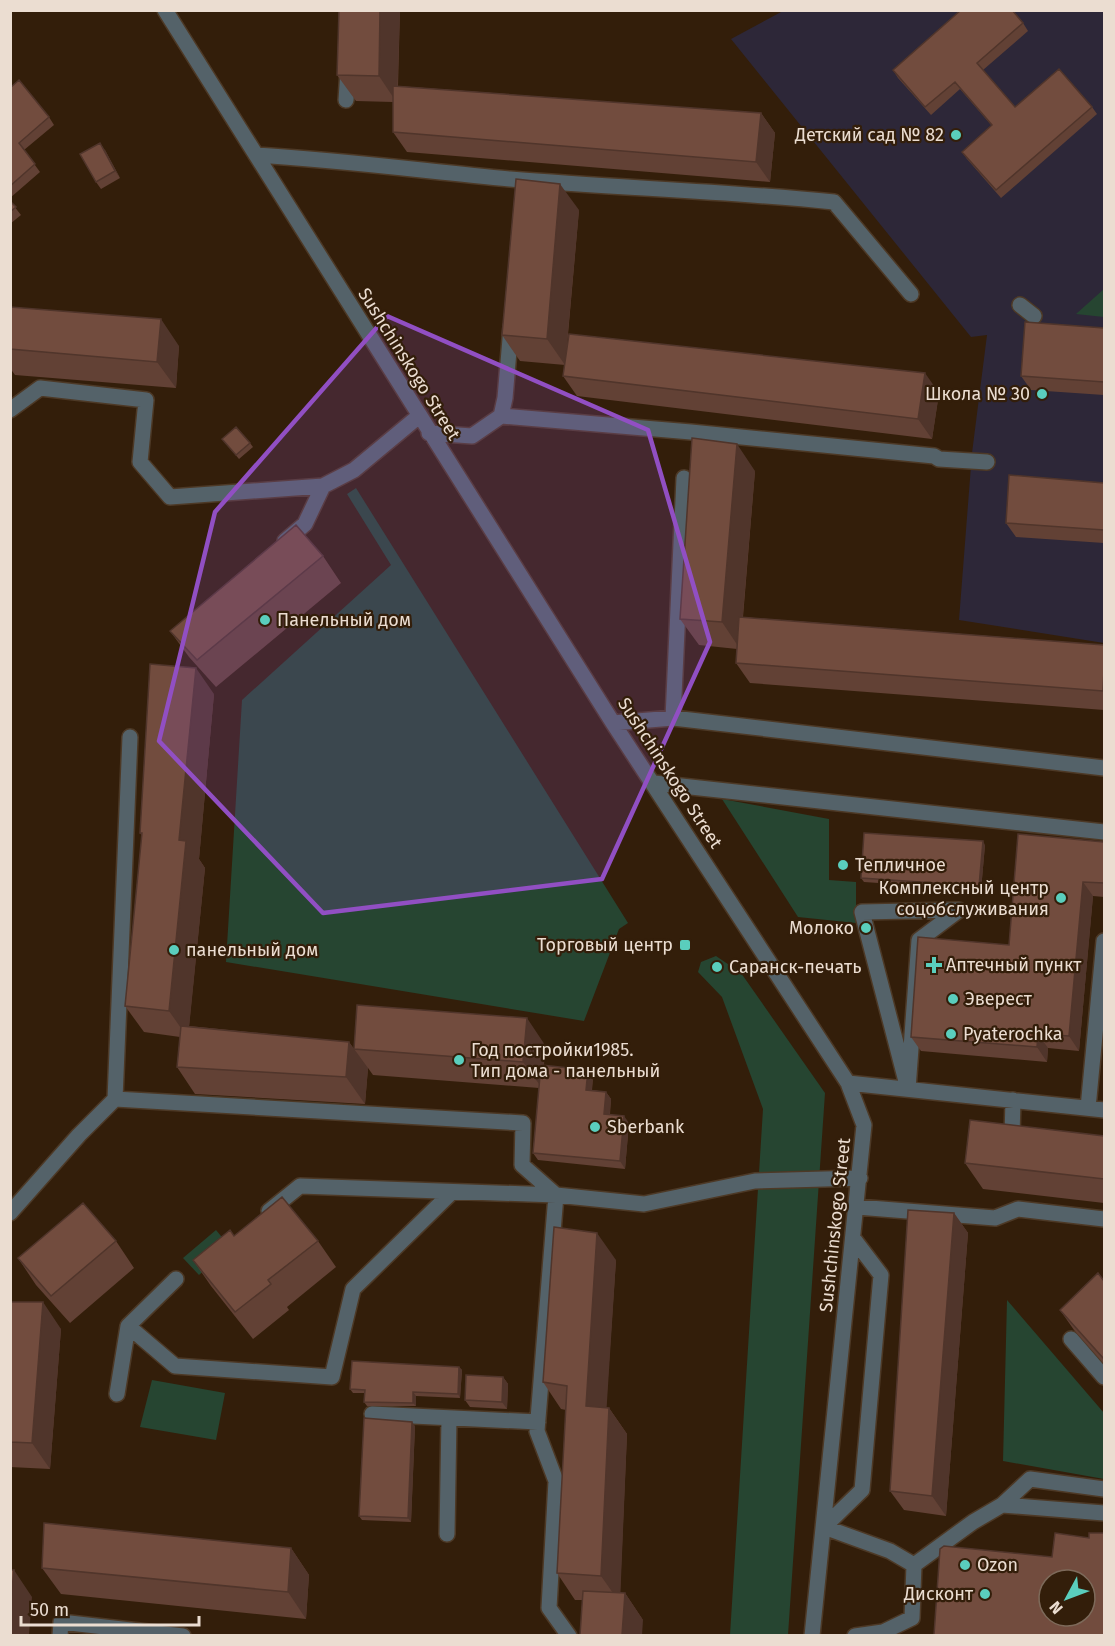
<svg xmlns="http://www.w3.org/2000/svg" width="1115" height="1646" font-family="'Fira Sans',sans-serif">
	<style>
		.education { fill: #2d2738 }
		.green { fill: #264531 }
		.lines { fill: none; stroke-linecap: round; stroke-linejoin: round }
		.minor-casing { stroke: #4d3926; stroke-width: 18 }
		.minor { stroke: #546269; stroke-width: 15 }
		.wall { fill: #624135 }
		.shaded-wall { fill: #50352b }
		.building { fill: #724c3e; stroke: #50352b; stroke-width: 1.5; fill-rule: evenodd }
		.marked { fill: #914fc3; fill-opacity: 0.2; stroke: #914fc3; stroke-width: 4.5; stroke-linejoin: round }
		.poi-dot { fill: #5acebd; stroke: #331e0a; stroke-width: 2 }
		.labels { text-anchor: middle; stroke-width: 4.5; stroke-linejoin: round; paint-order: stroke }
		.poi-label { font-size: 18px; fill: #ebddd1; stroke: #331e0a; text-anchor: start }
		.street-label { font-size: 18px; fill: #ebddd1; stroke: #331e0a }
	</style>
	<rect width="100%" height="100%" fill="#331e0a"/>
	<path class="education" d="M783,11H1104V643L959,620L972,453L987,335L971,337L731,39Z"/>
	<path class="green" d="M1104,289V317L1076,314Z
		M356,488L628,923L619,929L584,1021L226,962L242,700L391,565L347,494Z
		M722,799L829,819V880L856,882V923L798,917Z
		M716,956L741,973L825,1093L788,1635H730L763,1109L722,997L698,972L701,962Z
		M216,1230L230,1247L199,1275L183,1258Z
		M1007,1300L1104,1413V1479L1003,1461Z
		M152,1380L225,1393L216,1440L140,1427Z"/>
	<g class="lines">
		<g class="minor-casing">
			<path id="minor" d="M165,10L613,723L848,1083L864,1125L812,1636
				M346,100L348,70
				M256,155C341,160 425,171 510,179C618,188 726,191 834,202L911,294
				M1020,305L1034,316
				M10,410L40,388L146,400L140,462L170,497L323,486L354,470L419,416
				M501,416L505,398L511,327
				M429,433L472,436L501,416L691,432L934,456L939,459L987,462
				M285,541L305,524L323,486
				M673,718L684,478
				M613,723L673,718L1104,768
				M654,783L1104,832
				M959,910L919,940L908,1089L862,912Z
				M848,1083L1104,1110
				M115,1099L130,737
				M1088,1108L1104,941
				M1012,1136L1013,1100
				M857,1207L995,1218L1018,1209L1104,1219
				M269,1211L300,1186L556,1195L644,1204L755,1181L860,1178
				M10,1213L79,1135L115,1099L523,1123L522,1165L556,1195L537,1431L556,1481L549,1608L569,1636
				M853,1238L881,1275L862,1490L824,1527L890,1551L914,1565L912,1618L883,1632L855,1636
				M128,1326L176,1279
				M1071,1339L1104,1377
				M117,1394L128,1326L175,1366L332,1377L353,1289L451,1193
				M372,1414L538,1422
				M1002,1505L1030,1479L1104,1489
				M447,1534L449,1418
				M914,1565L973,1522L1002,1505L1104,1513
				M60,1636L61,1622L183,1636"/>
		</g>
		<use href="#minor" class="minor"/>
	</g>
	<path class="wall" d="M339,10H400L398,86L761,113L775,133L770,182L407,152L393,132V102L356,101L337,75Z
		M1023,23L1028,31L983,70L1015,107H1092L1097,114L1001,198L967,159L962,152L992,126L960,89L931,115L898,78L893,70Z
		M10,88L49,117L54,125L24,150L40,172L10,198Z
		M105,150L120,178L101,189L96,182Z
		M10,201L21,215L10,224Z
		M579,210L566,357L939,393L932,439L577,396L563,376L565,365L520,361L502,335Z
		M10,307L179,346L176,388L15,375L10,368Z
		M1104,328V395L1031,390L1021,376Z
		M222,439L250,443L253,447L239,459Z
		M755,471L743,617L1104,645V710L750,683L736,663L737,649L699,645L680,619Z
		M1104,483V543L1016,537L1006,523Z
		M323,556L341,583L216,687L189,657L170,631Z
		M214,694L199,859L205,868L189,1026L349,1042L354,1049L545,1045L544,1065L593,1077L592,1090L606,1092L611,1099L610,1114L629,1123L625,1169L538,1160L533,1153L539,1088L373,1075L368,1068L365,1104L195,1094L177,1067L180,1037L144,1032L125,1006L142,836L140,833Z
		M1104,842V897L1093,896L1079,1051L1048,1048L1047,1062L921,1051L911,1037L1009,945Z
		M985,845L981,890L864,882L861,878Z
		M1104,1136V1203L983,1189L965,1163Z
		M954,1213L968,1233L946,1516L904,1510L890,1491Z
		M234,1236L318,1241L336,1267L287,1307L289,1310L253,1339L211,1286L193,1260Z
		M116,1241L134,1268L70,1323L36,1285L18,1258Z
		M616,1260L606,1407L609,1408L627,1434L620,1593H625L643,1620L582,1600H575L557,1573L566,1410L561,1409L543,1382Z
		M1104,1281V1364L1074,1330L1060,1310Z
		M10,1302L61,1329L50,1469L10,1467Z
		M459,1367L462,1370L460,1398L416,1396V1406H367L364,1402L365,1393H353L350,1389Z
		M503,1377L508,1384L507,1409L470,1407L465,1400Z
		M415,1426L411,1522L362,1520L359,1516Z
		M291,1548L309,1575L306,1619L61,1594L42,1568Z"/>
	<path class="shaded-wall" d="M380,10H400L397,103L379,76Z
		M761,113L775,133L770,182L756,162Z
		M100,143L105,150L120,178L115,171Z
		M560,184L579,210L565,365L547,339Z
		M161,319L179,346L176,388L157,362Z
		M925,373L939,393L932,439L918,419Z
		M737,444L755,471L740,649L722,622Z
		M196,668L214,694L199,859L205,868L188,1038L169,1011L179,840Z
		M983,841L985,845L981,890L979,886Z
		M1083,882L1093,896L1079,1051L1069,1036Z
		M527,1018L545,1045L542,1088L523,1062Z
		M1038,1034L1048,1048L1047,1062L1037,1047Z
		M349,1042L368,1068L365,1104L346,1077Z
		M588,1070L593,1077L591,1097L586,1090Z
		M606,1092L611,1099L609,1121L604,1114Z
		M624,1116L629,1123L625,1169L620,1161Z
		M954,1213L968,1233L946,1516L932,1496Z
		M597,1233L616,1260L605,1433L586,1406Z
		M43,1302L61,1329L50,1469L32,1443Z
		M459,1367L462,1370L460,1398L458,1394Z
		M503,1377L508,1384L507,1409L502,1402Z
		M413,1392L416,1396V1406L413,1403Z
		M609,1408L627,1434L620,1603L601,1576Z
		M412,1422L415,1426L411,1522L408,1518Z
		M291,1548L309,1575L306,1619L288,1592Z
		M14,1570L32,1597L29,1635H10V1608Z
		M625,1593L643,1620L642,1635H622Z"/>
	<path class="building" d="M339,10H380L379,76L337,75Z
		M961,10H1012L1023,23L977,63L1015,107L1059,69L1092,107L996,190L962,152L992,125L955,82L925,107L893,70Z
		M19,80L49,117L19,143L35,164L10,186V88Z
		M393,86L761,113L756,162L393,132Z
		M100,143L115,171L96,182L80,154Z
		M516,179L560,184L547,339L502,335Z
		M10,201L16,207L10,212Z
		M10,307L161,319L157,362L10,349Z
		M1025,322L1104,328V382L1021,376Z
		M569,334L925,373L918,419L563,376Z
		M236,427L250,443L236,455L222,439Z
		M692,438L737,444L722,622L680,619Z
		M1009,475L1104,483V530L1006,523Z
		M296,525L323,556L197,660L170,631Z
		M739,617L1104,645V670L1103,691L736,663Z
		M150,664L196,668L179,840L186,841L169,1011L125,1006L142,833H140Z
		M864,833L983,841L979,886L861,878Z
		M1018,834L1104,842V883L1083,882L1069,1036L1038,1034L1037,1047L911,1037L918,937L1009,945Z
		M357,1005L527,1018L523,1062L354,1049Z
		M181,1026L349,1042L346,1077L177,1067Z
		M541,1065L588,1070L586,1090L606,1092L604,1114L624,1116L620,1161L533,1153Z
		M970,1120L1104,1136V1179L965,1163Z
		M282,1197L318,1241L268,1280L271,1284L235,1312L193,1260L230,1230L234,1236Z
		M83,1203L116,1241L51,1296L18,1258Z
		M908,1210L954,1213L932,1496L890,1491Z
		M554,1227L597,1233L586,1406L609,1408L601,1576L557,1573L567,1386L543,1382Z
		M1098,1273L1104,1281V1359L1060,1310Z
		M10,1302H43L32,1443L10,1442Z
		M352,1361L459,1367L458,1394L413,1392V1403L364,1402L365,1390L350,1389Z
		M466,1375L503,1377L502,1402L465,1400Z
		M364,1418L412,1422L408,1518L359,1516Z
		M44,1523L291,1548L288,1592L42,1568Z
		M1055,1533L1089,1538V1533H1104V1635H934L940,1549L944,1546L1052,1557ZM1049,1580H1085V1616H1049Z
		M10,1570H14L10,1608Z
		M583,1591L625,1593L622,1635H580Z"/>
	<path class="marked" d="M387,316L648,430L710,642L602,879L323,913L159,741L215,512Z"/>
	<g class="poi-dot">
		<circle cx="956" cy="135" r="6"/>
		<circle cx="1042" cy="394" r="6"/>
		<circle cx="265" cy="620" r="6"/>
		<circle cx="843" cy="865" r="6"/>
		<circle cx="1061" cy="898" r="6"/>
		<circle cx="866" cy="928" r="6"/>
		<rect x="679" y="939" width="12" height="12" rx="3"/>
		<circle cx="174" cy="950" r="6"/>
		<path d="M931 956h6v6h6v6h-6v6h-6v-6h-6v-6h6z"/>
		<circle cx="717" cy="967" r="6"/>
		<circle cx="953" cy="999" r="6"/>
		<circle cx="951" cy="1034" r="6"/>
		<circle cx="459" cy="1060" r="6"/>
		<circle cx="595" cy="1127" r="6"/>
		<circle cx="965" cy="1565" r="6"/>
		<circle cx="985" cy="1594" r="6"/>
	</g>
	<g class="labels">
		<g class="poi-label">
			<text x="944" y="141" text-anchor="end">Детский сад № 82</text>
			<text x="1030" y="400" text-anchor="end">Школа № 30</text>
			<text x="277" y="626">Панельный дом</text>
			<text x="855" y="871">Тепличное</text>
			<text x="1049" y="894" text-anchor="end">Комплексный центр<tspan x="1049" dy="21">соцобслуживания</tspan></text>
			<text x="854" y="934" text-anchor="end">Молоко</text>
			<text x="673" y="951" text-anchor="end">Торговый центр</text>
			<text x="186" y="956">панельный дом</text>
			<text x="946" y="971">Аптечный пункт</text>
			<text x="729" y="973">Саранск-печать</text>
			<text x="965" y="1005">Эверест</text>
			<text x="963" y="1040">Pyaterochka</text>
			<text x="471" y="1056">Год постройки1985.<tspan x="471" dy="21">Тип дома - панельный</tspan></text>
			<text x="607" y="1133">Sberbank</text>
			<text x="977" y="1571">Ozon</text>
			<text x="973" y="1600" text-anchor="end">Дисконт</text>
		</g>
		<g class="street-label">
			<text transform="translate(409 364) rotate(58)" y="6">Sushchinskogo Street</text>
			<text transform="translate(670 773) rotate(57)" y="6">Sushchinskogo Street</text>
			<text transform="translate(835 1225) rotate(-84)" y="6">Sushchinskogo Street</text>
		</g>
	</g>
	<rect width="1115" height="1646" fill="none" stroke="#ebddd1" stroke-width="24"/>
	<g transform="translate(1067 1598) rotate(229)"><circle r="28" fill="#331e0a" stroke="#7d6a5a" stroke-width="1.5"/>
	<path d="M0-4.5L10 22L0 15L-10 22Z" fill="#5acebd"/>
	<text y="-9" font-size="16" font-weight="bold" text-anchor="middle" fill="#ebddd1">N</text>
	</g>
	<path d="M21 1616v9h178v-9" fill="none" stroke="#ebddd1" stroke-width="3"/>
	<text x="30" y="1616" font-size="18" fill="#ebddd1" stroke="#331e0a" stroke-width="4.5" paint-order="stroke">50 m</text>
</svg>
